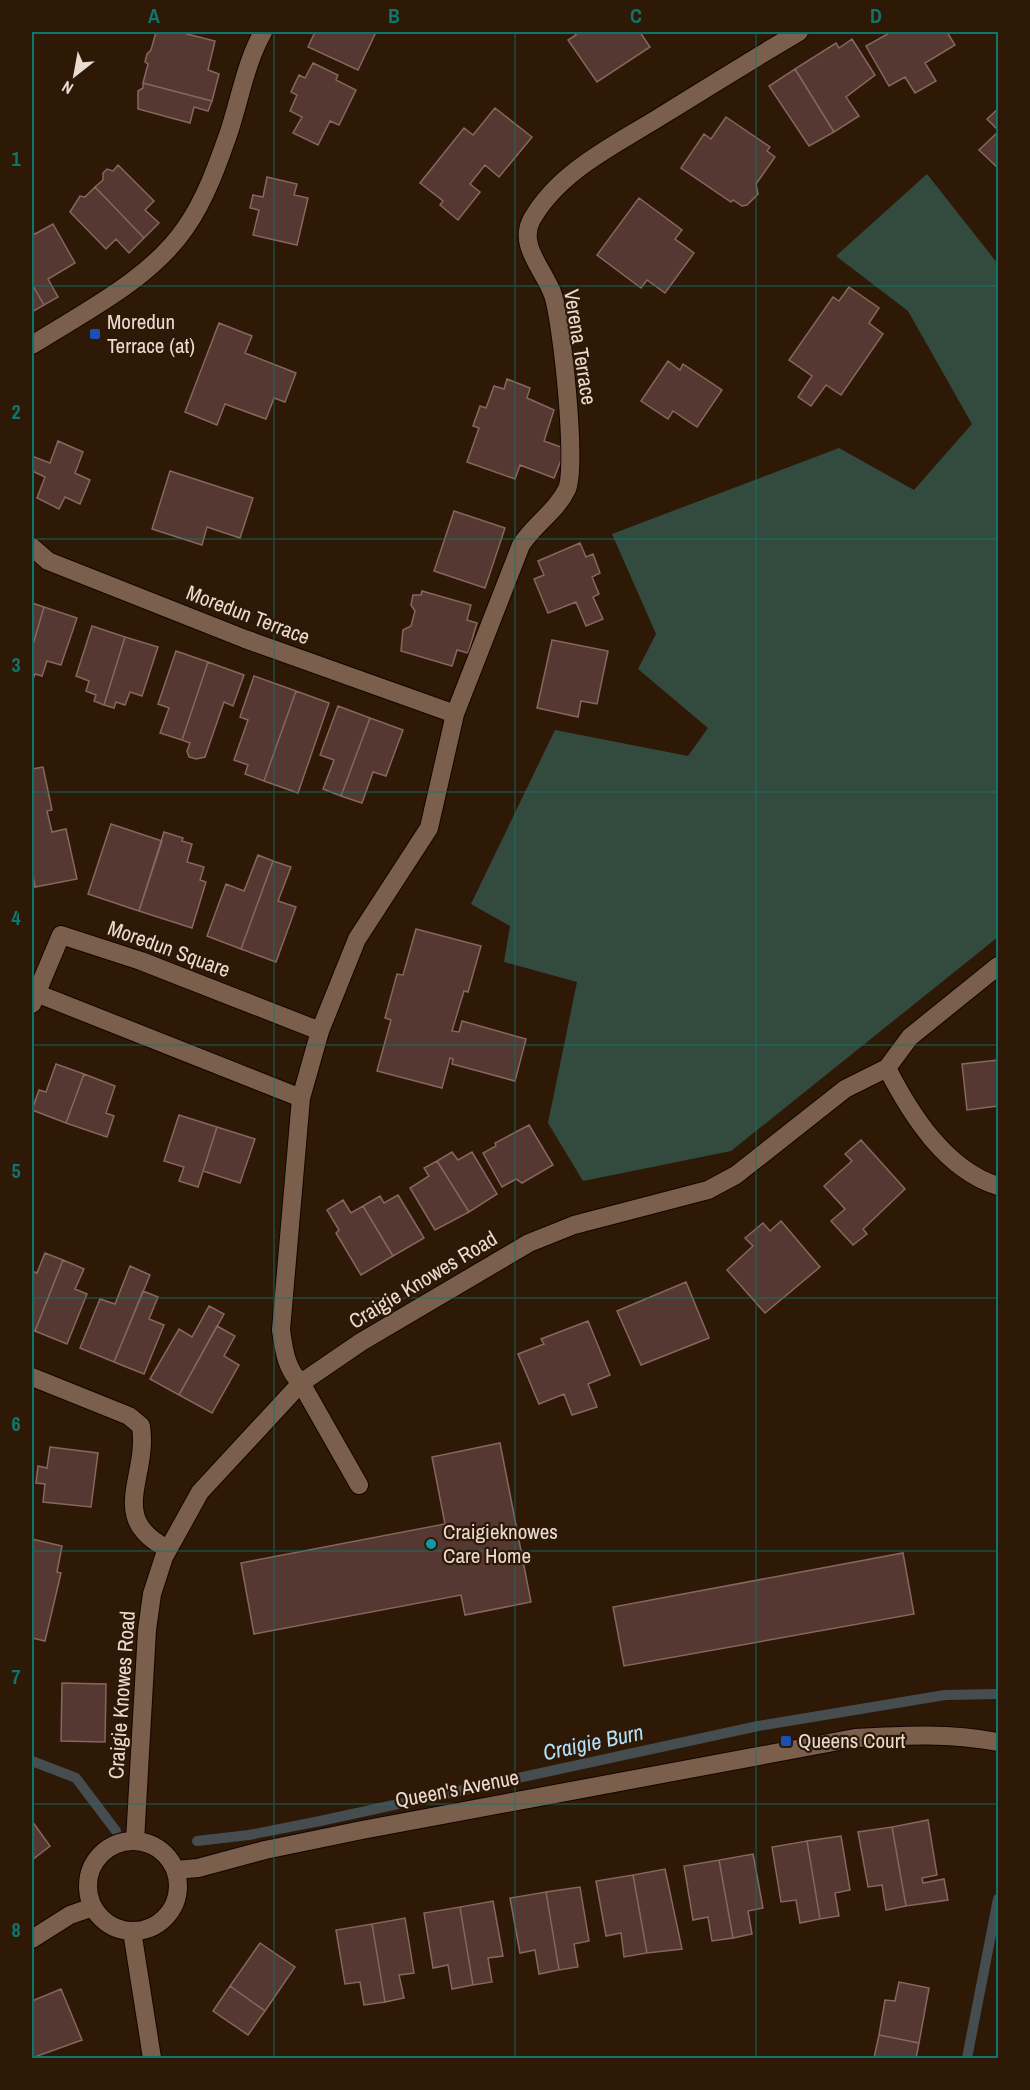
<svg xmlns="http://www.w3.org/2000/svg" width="1030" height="2090" font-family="'Archivo Narrow',sans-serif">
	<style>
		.green { fill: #334b3f }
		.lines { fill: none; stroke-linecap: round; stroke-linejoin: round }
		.stream { stroke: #464d51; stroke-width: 10 }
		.building { fill: #553832; stroke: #886660; stroke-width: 1.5 }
		.minor-casing { stroke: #150400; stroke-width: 20 }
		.minor { stroke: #795f4c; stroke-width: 18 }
		.grid { fill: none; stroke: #0f766e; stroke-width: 1.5; stroke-opacity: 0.55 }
		.transit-dot { fill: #1a4fb4; stroke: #2e1907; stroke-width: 2 }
		.culture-dot { fill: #0f9aa8; stroke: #2e1907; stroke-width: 2 }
		.labels { text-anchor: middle; stroke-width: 4.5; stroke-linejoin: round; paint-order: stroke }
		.poi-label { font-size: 21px; fill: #ebdcd1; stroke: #2e1907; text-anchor: start }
		.street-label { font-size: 21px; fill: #ebdcd1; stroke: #2e1907 }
		.water-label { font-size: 22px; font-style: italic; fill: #b4e2fb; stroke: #2e1907 }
		.neatline { fill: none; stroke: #0f766e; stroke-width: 2 }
		.grid-label { font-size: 20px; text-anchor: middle; font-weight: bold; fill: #0f766e }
	</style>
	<rect width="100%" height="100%" fill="#2e1907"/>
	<path class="green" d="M927,174L998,264V937L731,1151L583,1181L548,1123L577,982L504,962L510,926L471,904L555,730L688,756L708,728L638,669L656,634L612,534L839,448L914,490L972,424L908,311L836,256Z"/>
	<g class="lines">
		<path class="stream" d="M32,1761L76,1778L116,1831
			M197,1841L249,1835L320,1821L758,1726L945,1695L998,1694
			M967,2058L998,1899"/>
	</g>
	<path class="building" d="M156,32H179L215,41L208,70L219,74L212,101L143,83L148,64L145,62L147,54L151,50Z
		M315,32H376L358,70L308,47Z
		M574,32H640L650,47L597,82L568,40L576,35Z
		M891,32H947L955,45L925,63L936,81L915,93L905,77L889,86L866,46Z
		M852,39L875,75L846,97L859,116L834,132L795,69L836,43L839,48Z
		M313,63L338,75L336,80L356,90L339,125L330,121L318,145L293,133L302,117L290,111L297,95L291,92L299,75L305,78Z
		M795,69L834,132L809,146L769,86Z
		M143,83L212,101L208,111L194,107L190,123L138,109V91L143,88Z
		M495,108L532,137L499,177L485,165L470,184L480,192L458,220L440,205L443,201L420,183L464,128L473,135Z
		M998,109V130L987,119Z
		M726,117L770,147L767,151L775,157L756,184L758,194L747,205L742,206L733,200L731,202L681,168L704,134L711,139Z
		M998,132V168L979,150Z
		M118,165L154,201L145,210L159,223L144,238L95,187L103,180V173L107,169L113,171Z
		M267,177L297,184L294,195L308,198L297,245L253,235L259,210L250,208L253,195L263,197Z
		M95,187L144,238L129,253L116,239L106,249L70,212L80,196L85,197Z
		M639,198L682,230L675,239L694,253L665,293L647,280L641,288L597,255Z
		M53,224L75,263L48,279L58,297L44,305L32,284V232L35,234Z
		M32,284L44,305L32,312Z
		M849,287L879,308L869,323L883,334L841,395L826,385L811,406L798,397L812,376L789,360L833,297L839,301Z
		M219,323L252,336L245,353L296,373L285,402L274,398L266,419L225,404L217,425L185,412Z
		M668,361L680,370L683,364L722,390L697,427L673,411L668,419L641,401Z
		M507,379L530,388L527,398L554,410L544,441L561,447V460L554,478L520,465L515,479L467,462L479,428L473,426L480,406L486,408L494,386L504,389Z
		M58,441L83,452L75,473L90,480L80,504L65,497L59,509L37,498L45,477L32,471V456L50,463Z
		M170,471L253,498L240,538L207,527L202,545L152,529Z
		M454,511L505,528L485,588L434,571Z
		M580,543L586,557L593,554L600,573L592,577L599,594L593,597L603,619L586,626L576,602L548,613L534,579L544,575L538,561Z
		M422,591L471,605L467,620L477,623L468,653L457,650L452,666L401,651L403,630L411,626L415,611L411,605L413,595H421Z
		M32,603L44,607L32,648Z
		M44,607L77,618L61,665L47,661L42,676L35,674L33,679L32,648Z
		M92,626L125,637L104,705L94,701L96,695L86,691L89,681L76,676Z
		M125,637L158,647L142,696L130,692L125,705L116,702L114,708L104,705Z
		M552,640L608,651L597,704L581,701L578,717L537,708Z
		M176,651L208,662L182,740L160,733L169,708L158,704Z
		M208,662L244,675L233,706L224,702L205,757L196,759L189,757L187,751L190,743L182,740Z
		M254,676L296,691L264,781L245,774L248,765L234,760L248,720L240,717Z
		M296,691L329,703L298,793L264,781Z
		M338,706L370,718L341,796L323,789L334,760L320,755Z
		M370,718L403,730L386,776L373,772L362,803L341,796Z
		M43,767L52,810L47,811L52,832L66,829L77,879L35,887L32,869V769Z
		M111,824L162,841L139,911L88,894Z
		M164,832L183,838L182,841L192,844L187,862L204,867L200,880L206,882L192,928L139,911Z
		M258,855L273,861L241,949L207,936L226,884L244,891Z
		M273,861L291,867L278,901L296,907L276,962L241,949Z
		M416,929L481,946L468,992L464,991L452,1031L459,1032L462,1021L526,1039L515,1081L452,1064L453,1059L450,1058L442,1088L377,1071L391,1020L385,1018L397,974L403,975Z
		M998,1060V1106L967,1110L962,1064Z
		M56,1064L84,1074L66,1123L32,1110L39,1090L46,1092Z
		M84,1074L115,1086L106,1113L114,1116L107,1137L66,1123Z
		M179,1115L217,1127L198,1187L179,1181L184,1167L164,1161Z
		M529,1125L553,1165L522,1183L516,1179L502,1187L483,1153L496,1146L495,1143Z
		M217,1127L255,1139L240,1183L203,1171Z
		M861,1140L905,1189L863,1229L867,1234L853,1245L831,1221L845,1209L824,1186L852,1161L845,1154Z
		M452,1152L458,1160L472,1152L497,1194L469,1212L437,1161Z
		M437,1161L469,1212L435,1230L410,1188L429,1176L424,1168Z
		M398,1195L424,1238L393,1256L363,1206L380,1196L384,1203Z
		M343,1200L351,1213L363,1206L393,1256L361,1275L336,1233L339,1230L327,1210Z
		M781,1221L820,1267L765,1313L727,1270L753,1246L745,1238L763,1223L770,1231Z
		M45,1253L63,1260L35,1331L32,1329V1271L37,1273Z
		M63,1260L84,1269L75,1289L87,1294L67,1344L35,1331Z
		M130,1266L150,1275L114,1362L80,1348L100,1299L115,1304Z
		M686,1282L709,1338L641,1365L617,1311Z
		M143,1291L158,1297L149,1319L164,1325L144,1374L114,1362Z
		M209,1306L224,1314L179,1395L150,1379L179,1329L192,1337Z
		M588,1321L610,1375L588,1384L597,1407L572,1415L564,1394L539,1404L518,1354L544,1344L541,1339Z
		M217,1326L235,1336L224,1356L239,1365L212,1413L179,1395Z
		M500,1443L531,1602L465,1615L461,1595L254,1634L241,1563L445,1524L432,1457Z
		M50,1447L98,1453L91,1507L43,1502L45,1484L36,1483L38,1466L47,1468Z
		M32,1539L62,1546L57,1572L61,1573L45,1641L32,1638Z
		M903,1553L914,1614L624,1666L613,1607Z
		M62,1683L106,1684L105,1742L61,1741Z
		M928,1820L937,1875L922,1878L923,1883L944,1879L948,1900L906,1906L892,1827Z
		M32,1821L50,1846L32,1860Z
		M892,1827L906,1906L886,1910L882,1885L868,1887L858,1832Z
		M841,1836L850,1890L835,1893L839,1916L820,1919L807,1841Z
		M807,1841L820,1919L800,1923L796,1900L781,1902L772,1847Z
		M753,1854L763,1908L748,1911L752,1934L733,1938L719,1860Z
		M719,1860L733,1938L712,1941L708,1917L693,1920L684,1866Z
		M665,1869L682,1949L647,1953L633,1875Z
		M633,1875L647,1953L624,1957L621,1933L606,1936L596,1881Z
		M580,1887L589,1941L574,1944L578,1967L559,1970L546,1892Z
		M546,1892L559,1970L539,1974L535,1950L520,1953L510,1898Z
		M493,1901L503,1956L488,1958L492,1982L473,1985L460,1907Z
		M460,1907L473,1985L452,1989L448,1965L433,1968L424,1913Z
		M405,1918L414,1973L399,1975L404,1998L385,2002L372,1924Z
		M372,1924L385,2002L364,2005L360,1982L345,1984L336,1930Z
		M260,1943L295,1967L265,2011L230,1986Z
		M899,1982L929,1988L919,2043L879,2035L885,2000L895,2001Z
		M230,1986L265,2011L248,2035L213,2011Z
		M61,1989L82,2040L32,2058V2001Z
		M879,2035L919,2043L916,2058H874Z"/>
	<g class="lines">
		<g class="minor-casing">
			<path id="minor" d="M32,345C84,312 151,279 186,227C205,200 217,166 228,135C240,100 245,64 263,32
				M32,547L48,561L245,639L455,714
				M36,993L301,1098
				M32,1004L61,935L141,961L320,1031
				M887,1068C911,1115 946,1170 998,1186
				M32,1377L129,1416L141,1426C149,1478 106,1518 168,1549
				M359,1485L301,1383C286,1369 284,1350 281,1330L301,1098L320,1031L357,939L429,828L455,714L521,545C534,524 556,512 567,489C577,465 562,322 553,295C545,271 517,245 532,219C560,170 617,144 663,115C708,87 753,59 799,32
				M135,1841L147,1630L152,1594L164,1557L200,1492L301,1383L361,1342L529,1243L574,1225L708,1190L736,1175L845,1089L887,1068L910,1037L998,966
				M88 1886a45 45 0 1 1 90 0a45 45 0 1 1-90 0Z
				M175,1870L198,1868L265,1850L362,1830L855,1738C904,1735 950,1733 998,1742
				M132,1931L152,2058
				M32,1939L70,1915L93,1907"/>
		</g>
		<use href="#minor" class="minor"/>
	</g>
	<path class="grid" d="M274,32V2058M515,32V2058M756,32V2058M32,286H998M32,539H998M32,792H998M32,1045H998M32,1298H998M32,1551H998M32,1804H998"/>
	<g class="transit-dot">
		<rect x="89" y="328" width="12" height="12" rx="3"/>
		<rect x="780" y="1735" width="12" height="12" rx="3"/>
	</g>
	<circle class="culture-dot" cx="431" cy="1544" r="6"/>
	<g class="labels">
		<g class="poi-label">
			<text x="107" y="329">Moredun<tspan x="107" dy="24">Terrace (at)</tspan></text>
			<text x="443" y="1539">Craigieknowes<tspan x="443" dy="24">Care Home</tspan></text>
			<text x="798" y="1748">Queens Court</text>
		</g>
		<g class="street-label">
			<text transform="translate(580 347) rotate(81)" y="7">Verena Terrace</text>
			<text transform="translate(248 615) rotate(21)" y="7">Moredun Terrace</text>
			<text transform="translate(169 949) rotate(20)" y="7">Moredun Square</text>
			<text transform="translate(423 1280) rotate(-31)" y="7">Craigie Knowes Road</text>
			<text transform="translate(122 1695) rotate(-86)" y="7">Craigie Knowes Road</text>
			<text transform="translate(457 1789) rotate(-11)" y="7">Queen's Avenue</text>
		</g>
		<g class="water-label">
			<text transform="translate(593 1742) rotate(-12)" y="8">Craigie Burn</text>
		</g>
	</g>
	<rect width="1030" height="2090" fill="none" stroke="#2e1907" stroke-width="66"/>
	<g transform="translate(75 75) rotate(211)" stroke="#2e1907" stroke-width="4.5" paint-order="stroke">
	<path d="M0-4.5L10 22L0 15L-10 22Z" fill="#ebdcd1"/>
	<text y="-9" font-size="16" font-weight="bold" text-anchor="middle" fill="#ebdcd1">N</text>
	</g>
	<rect x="33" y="33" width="964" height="2024" class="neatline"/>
	<g class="grid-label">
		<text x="154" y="23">A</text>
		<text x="394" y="23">B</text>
		<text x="636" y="23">C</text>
		<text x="876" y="23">D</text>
		<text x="16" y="166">1</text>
		<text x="16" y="419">2</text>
		<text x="16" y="672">3</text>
		<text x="16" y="925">4</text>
		<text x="16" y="1178">5</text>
		<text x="16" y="1431">6</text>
		<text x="16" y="1684">7</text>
		<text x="16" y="1937">8</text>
	</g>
</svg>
